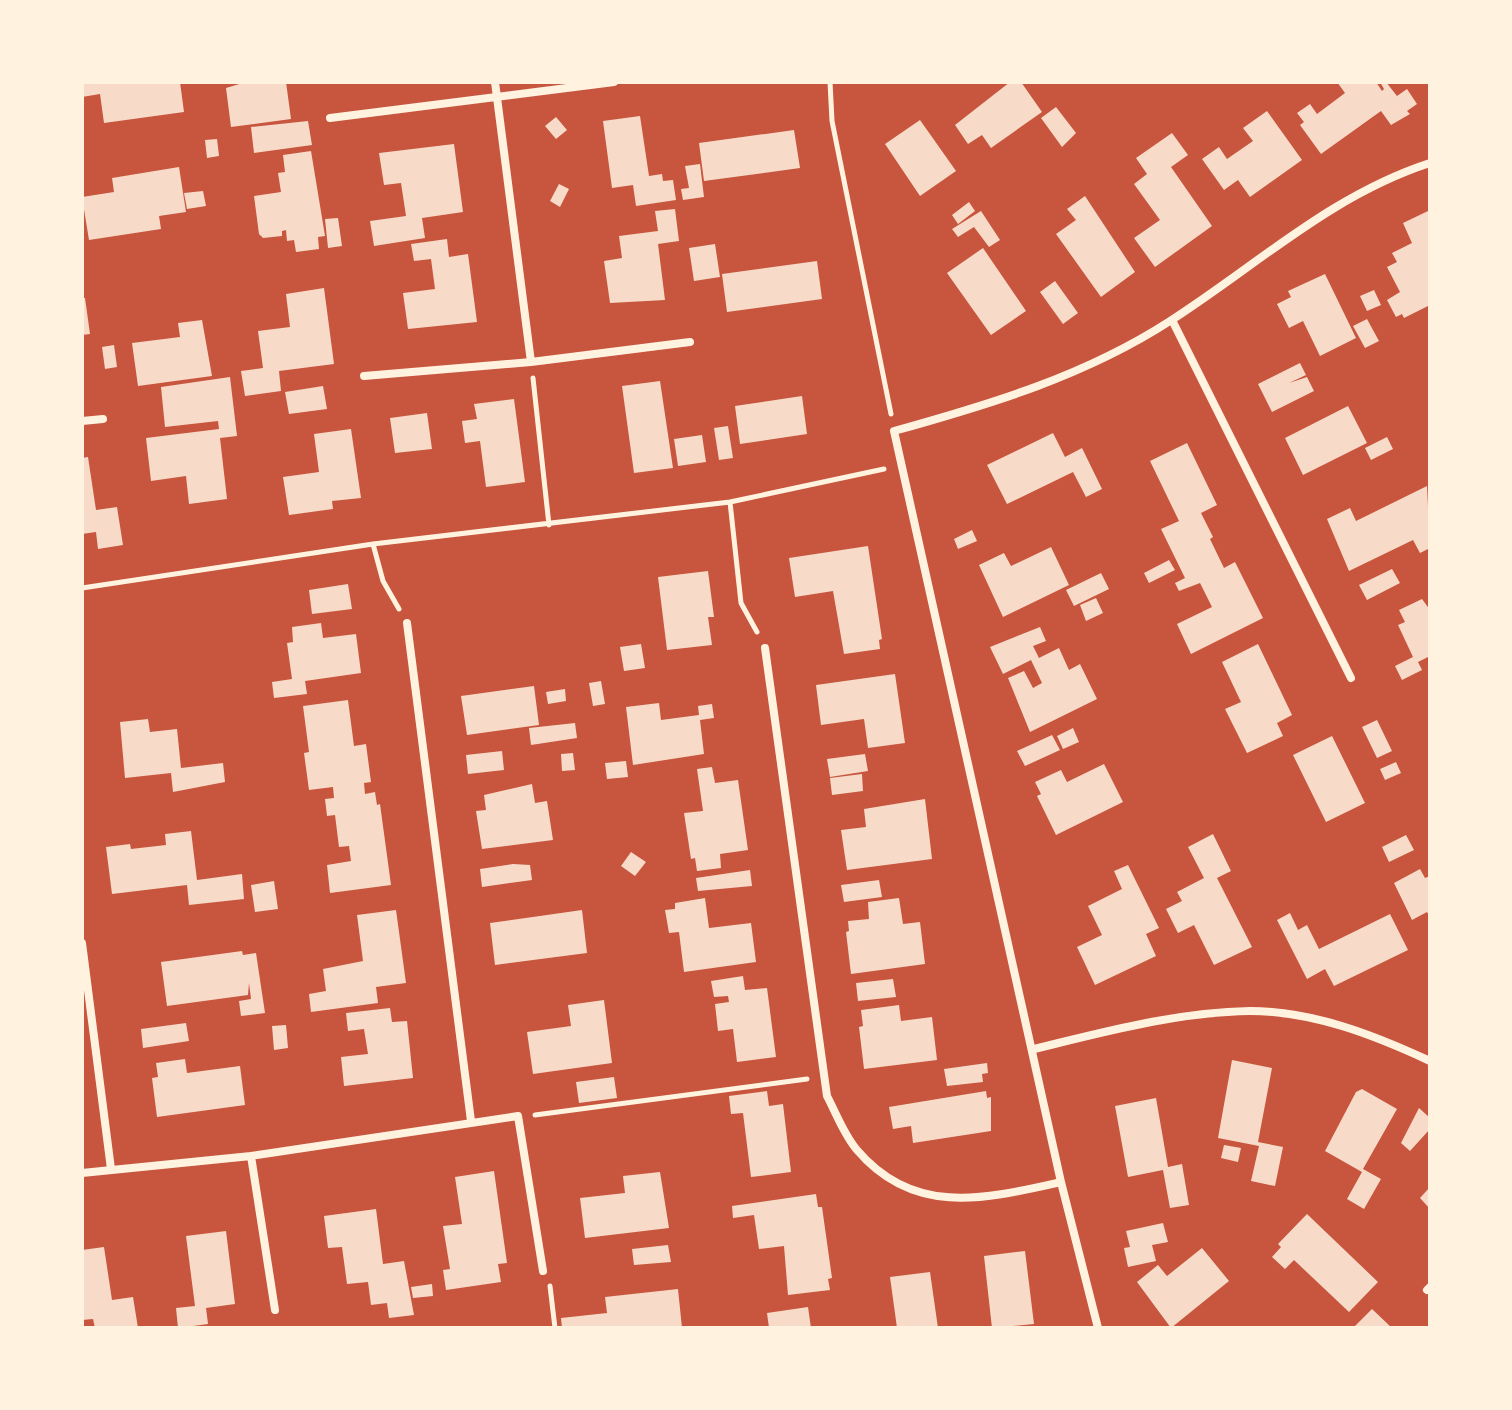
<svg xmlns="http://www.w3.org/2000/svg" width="1512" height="1410" font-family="'Space Grotesk',sans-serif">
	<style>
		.building { fill: #f7dbc8 }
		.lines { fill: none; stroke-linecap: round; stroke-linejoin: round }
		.path { stroke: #fff3e0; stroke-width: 5 }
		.minor { stroke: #fff3e0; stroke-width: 8 }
	</style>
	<rect width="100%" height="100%" fill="#c8553d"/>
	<path class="building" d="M82,82H180L184,112L104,123L100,94L82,97Z
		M246,82H286L291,119L231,127L226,88Z
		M1010,82H1021L1042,112L991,148L982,135L968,144L955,125Z
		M1337,82H1376L1382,91L1384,89L1380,82H1386L1397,96L1407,89L1417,104L1407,111L1410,114L1391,125L1381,111L1321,154L1300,125L1304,122L1297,113L1310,104L1317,114L1345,93Z
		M1056,107L1076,133L1062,147L1041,118Z
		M1267,111L1302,160L1250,197L1238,180L1224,190L1202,159L1219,147L1227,159L1253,141L1243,128Z
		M640,116L649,176L662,174L663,181L673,180L676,200L636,206L633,185L612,188L603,121Z
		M556,117L567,130L556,139L545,126Z
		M920,120L956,171L920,196L885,144Z
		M308,121L312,145L254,153L251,127Z
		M794,130L800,168L704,181L699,143Z
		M1172,133L1188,155L1171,167L1212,226L1155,267L1134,238L1160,220L1134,184L1147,174L1136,158Z
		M217,139L219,156L207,158L205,140Z
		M454,144L463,212L422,218L425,238L374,246L370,221L406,216L401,183L384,185L379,153Z
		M311,151L325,236L318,237L319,249L296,252L294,240L287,241L286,230L282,231V236L263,238L259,234L254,196L281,192L278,173L285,172L283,155Z
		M700,164L704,197L683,200L681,189L689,188L685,166Z
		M179,167L186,212L159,216L161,229L89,240L82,197L114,192L112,178Z
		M559,184L569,189L560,207L550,201Z
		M203,191L206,206L187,209L184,193Z
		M1085,196L1135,272L1101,297L1056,234L1076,220L1067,209Z
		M969,202L975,211L958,224L952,215Z
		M675,209L679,241L658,244L665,300L610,303L604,261L622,258L619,236L658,231L655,211Z
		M981,211L1000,240L989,247L974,227L958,237L952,229Z
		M1428,211L1430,305L1404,318L1402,314L1396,317L1387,300L1400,292L1387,267L1397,262L1392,253L1412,243L1403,223Z
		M338,218L342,246L328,248L325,219Z
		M447,239L449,257L468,254L477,322L408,329L403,293L435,289L431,259L414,261L411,244Z
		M715,244L720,277L694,281L689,248Z
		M983,248L1026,311L991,335L947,273Z
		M817,261L822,299L727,312L722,274Z
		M1325,274L1356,338L1320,356L1303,321L1289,328L1277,304L1291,297L1288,291Z
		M1055,281L1078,313L1063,324L1040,292Z
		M324,288L334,364L279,371L281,391L245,396L241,371L263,368L258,331L290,327L286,294Z
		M1374,290L1381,305L1367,311L1360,296Z
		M82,298H85L90,334L82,335Z
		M1367,319L1379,341L1365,348L1353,326Z
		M202,320L212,376L138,386L132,343L180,337L178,323Z
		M114,345L117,367L105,369L102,347Z
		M1300,363L1306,375L1289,383L1307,377L1314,391L1272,412L1258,384Z
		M230,377L237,436L220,438L227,499L189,504L186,476L151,481L146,438L219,429L218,421L165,427L161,387Z
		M660,381L673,468L634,473L622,386Z
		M323,386L327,409L289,414L285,392Z
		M802,396L807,434L740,444L735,406Z
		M514,399L525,482L486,487L480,441L465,443L462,421L477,419L474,404Z
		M1348,406L1367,443L1303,475L1285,438Z
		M427,413L432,449L395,453L390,418Z
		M728,426L733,458L719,460L714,428Z
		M351,429L361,498L332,501L333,509L289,515L283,477L319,472L314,434Z
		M1053,433L1065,457L1082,448L1102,489L1086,497L1073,472L1007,504L987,465Z
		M702,435L706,462L678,466L674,439Z
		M1387,437L1393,449L1371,460L1365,448Z
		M1187,443L1217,505L1201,513L1213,537L1210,539L1224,568L1235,562L1263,618L1191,654L1177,624L1212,607L1200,583L1179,591L1175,583L1185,578L1161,529L1179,521L1150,461Z
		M88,457L96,510L117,507L123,545L98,549L96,532L82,534V458Z
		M1427,486L1430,548L1420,553L1413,540L1349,571L1327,519L1350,508L1356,521Z
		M972,530L977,541L958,549L954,539Z
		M868,546L882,639L879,640L880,649L844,654L833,591L795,597L789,558Z
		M1051,547L1069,585L1003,617L979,565L1004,553L1011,566Z
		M1169,560L1175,570L1149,583L1144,573Z
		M1392,569L1400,583L1367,600L1359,585Z
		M708,571L714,617H708L712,645L667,650L658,577Z
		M1101,573L1109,589L1074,606L1066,590Z
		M348,584L352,609L312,614L309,590Z
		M1096,598L1103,613L1086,621L1080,605Z
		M1422,599L1430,610V656L1418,662L1422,670L1402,680L1395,666L1413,657L1398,625L1405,622L1399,610Z
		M321,623L323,638L356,634L361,673L305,681L307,694L274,698L272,682L292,679L287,643L293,642L292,627Z
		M1040,627L1046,641L1033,646L1039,658L1059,648L1069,670L1080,664L1097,699L1030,732L1008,678L1024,671L1033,688L1042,683L1031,660L1003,674L990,647Z
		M641,644L645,668L624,671L620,647Z
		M1258,644L1292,715L1277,723L1283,736L1247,753L1225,709L1241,702L1222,662Z
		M895,674L905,743L868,748L864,719L821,725L816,685Z
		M601,681L605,704L593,706L589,683Z
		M534,686L539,725L467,735L461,696Z
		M565,689L566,701L548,704L546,692Z
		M348,700L354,746L366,744L371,782L364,783L365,794L375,792L377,805L380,804L391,885L330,893L327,865L351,861L349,846L339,847L335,815L327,816L325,799L334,798L333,787L309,790L304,753L309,752L303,706Z
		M659,703L661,720L699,715L698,706L712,704L714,718L700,720L704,754L633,765L626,707Z
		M148,719L150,732L177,729L181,768L223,763L225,782L173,792L171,773L125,778L120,722Z
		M1377,720L1392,751L1377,758L1362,727Z
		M575,723L577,738L531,745L529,728Z
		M1073,728L1079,742L1063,749L1057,736Z
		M1052,735L1060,750L1025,766L1017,751Z
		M1332,736L1365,803L1326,822L1293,755Z
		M502,751L504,770L468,774L466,755Z
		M573,753L575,770L562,771L561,754Z
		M865,754L868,771L830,777L827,759Z
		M626,761L628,777L607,779L605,763Z
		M1396,762L1401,773L1385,780L1380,769Z
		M1104,764L1123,802L1056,835L1037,796L1041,794L1035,782L1061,770L1067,782Z
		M712,767L715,783L738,780L748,850L720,854L721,868L697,871L695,858L691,859L684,813L703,811L697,769Z
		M862,774L863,791L832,795L830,778Z
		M532,784L535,803L547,801L553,840L482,849L476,811L486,810L484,795Z
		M925,799L932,859L847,870L841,830L866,827L864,809Z
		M191,831L197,880L242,874L244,899L189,905L187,885L112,894L106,847L130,844L131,849L166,845L165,834Z
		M1213,834L1231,871L1217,878L1252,947L1214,965L1194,925L1178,933L1166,909L1182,901L1177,892L1204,878L1188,847Z
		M1406,835L1414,850L1389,862L1382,847Z
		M631,852L646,862L635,876L621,866Z
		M513,864L530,865L532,880L482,887L480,869Z
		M1128,865L1159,928L1146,934L1156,956L1095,985L1077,947L1102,935L1088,906L1122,889L1114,871Z
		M1420,869L1425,878L1430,876V917L1427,912L1412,920L1394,883Z
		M750,870L752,886L698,891L696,878Z
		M879,880L882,897L844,902L841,885Z
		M274,881L278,909L255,912L251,885Z
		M705,898L709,928L751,923L756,962L684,972L679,932L669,933L665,910L675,909V903Z
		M899,898L903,924L920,922L925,964L851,974L846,932L849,931L848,921L869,919L868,902Z
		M396,910L406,983L376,987L378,1003L311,1012L309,994L326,991L323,969L363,961L357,915Z
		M582,910L587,953L495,965L490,923Z
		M1290,913L1298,930L1307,925L1319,949L1390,914L1408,950L1334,986L1325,969L1307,979L1277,920Z
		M242,951L243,955L256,953L265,1013L241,1016L239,1001L251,999L249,983L248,995L167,1006L161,962Z
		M743,976L745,990L767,988L776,1057L737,1062L733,1029L718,1031L715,1004L729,1002L728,996L714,997L711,981Z
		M893,979L896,997L858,1001L856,983Z
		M604,1000L612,1063L533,1074L527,1032L571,1026L568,1005Z
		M899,1005L901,1021L932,1017L937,1060L864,1069L859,1027L863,1026L861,1010Z
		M390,1008L392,1022L407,1021L413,1078L344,1086L341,1057L368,1054L364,1029L348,1031L346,1013Z
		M186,1023L189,1041L143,1048L141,1029Z
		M286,1025L288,1048L274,1050L272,1026Z
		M185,1059L187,1073L240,1066L245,1105L157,1117L152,1078L158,1077L156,1063Z
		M1232,1060L1272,1068L1258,1142L1283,1147L1275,1186L1251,1181L1259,1146L1218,1138Z
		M987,1063L988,1073L982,1074L983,1082L947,1086L944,1069Z
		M614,1077L617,1098L579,1103L576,1082Z
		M1362,1089L1397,1109L1363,1169L1381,1179L1364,1209L1347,1199L1362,1172L1325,1151L1356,1092Z
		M767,1091L769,1106L783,1104L791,1172L751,1177L743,1113L731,1114L729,1096Z
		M986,1091L987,1098L991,1097V1131L913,1143L911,1126L893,1129L889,1107Z
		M1156,1098L1168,1167L1182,1164L1189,1205L1170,1208L1163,1170L1128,1177L1115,1106Z
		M1419,1108L1430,1118V1129L1410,1151L1401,1143Z
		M1224,1145L1241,1148L1238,1162L1221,1158Z
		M494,1171L507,1263L498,1264L501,1282L446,1290L443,1270L450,1269L443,1226L462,1224L455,1177Z
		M660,1172L669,1228L585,1238L580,1198L625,1193L623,1176Z
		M1430,1187V1209L1420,1198Z
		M816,1194L818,1207H822L832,1278L828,1279L830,1290L788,1295L784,1246L759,1249L754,1215L733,1218L732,1206Z
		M376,1209L383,1264L404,1261L414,1315L389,1318L387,1303L371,1305L368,1282L347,1284L342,1247L328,1248L324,1216Z
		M1307,1214L1378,1282L1349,1312L1294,1260L1285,1269L1272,1257L1281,1247L1278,1244Z
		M1163,1223L1168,1242L1152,1245L1156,1261L1128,1267L1124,1248L1130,1247L1126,1231Z
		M226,1231L235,1304L206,1308L208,1324L178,1328L176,1308L195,1306L186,1236Z
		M668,1245L671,1262L634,1265L632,1249Z
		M104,1247L112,1300L133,1297L138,1328H95L93,1319L82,1320V1250Z
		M1202,1248L1229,1281L1171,1328L1137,1282L1158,1265L1167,1276Z
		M1025,1251L1034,1324L992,1328L984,1256Z
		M930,1272L938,1328H897L890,1277Z
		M432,1284L433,1296L413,1298L411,1287Z
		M678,1289L682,1328H562L561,1318L607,1313L605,1297Z
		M808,1307L811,1328H769L767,1313Z
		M1372,1309L1392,1328H1353Z"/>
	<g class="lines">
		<path class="path" d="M830,82L832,121L891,414
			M533,378L549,525
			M730,502L741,603L757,632
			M373,544L383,581L399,609
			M82,588L373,544L730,502L884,469
			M535,1115L807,1079
			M550,1286L555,1328"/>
		<path class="minor" d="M495,82L531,362
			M330,118L614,82
			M1172,320L1351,678
			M364,376L531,362L690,342
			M82,421L103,419
			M407,623L471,1121
			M765,648L827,1096C836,1113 844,1135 857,1150C914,1217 985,1199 1061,1182
			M82,943L111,1169
			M1034,1049C1104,1032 1177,1012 1250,1011C1313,1011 1374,1035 1430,1061
			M251,1156L275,1310
			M82,1173L251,1156L518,1116L543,1271
			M1427,1290L1430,1287
			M1098,1328L1061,1182L894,431C991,404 1085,376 1170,321C1256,266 1331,195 1430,163"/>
	</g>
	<rect width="1512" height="1410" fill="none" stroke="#fff3e0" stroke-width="168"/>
</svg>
